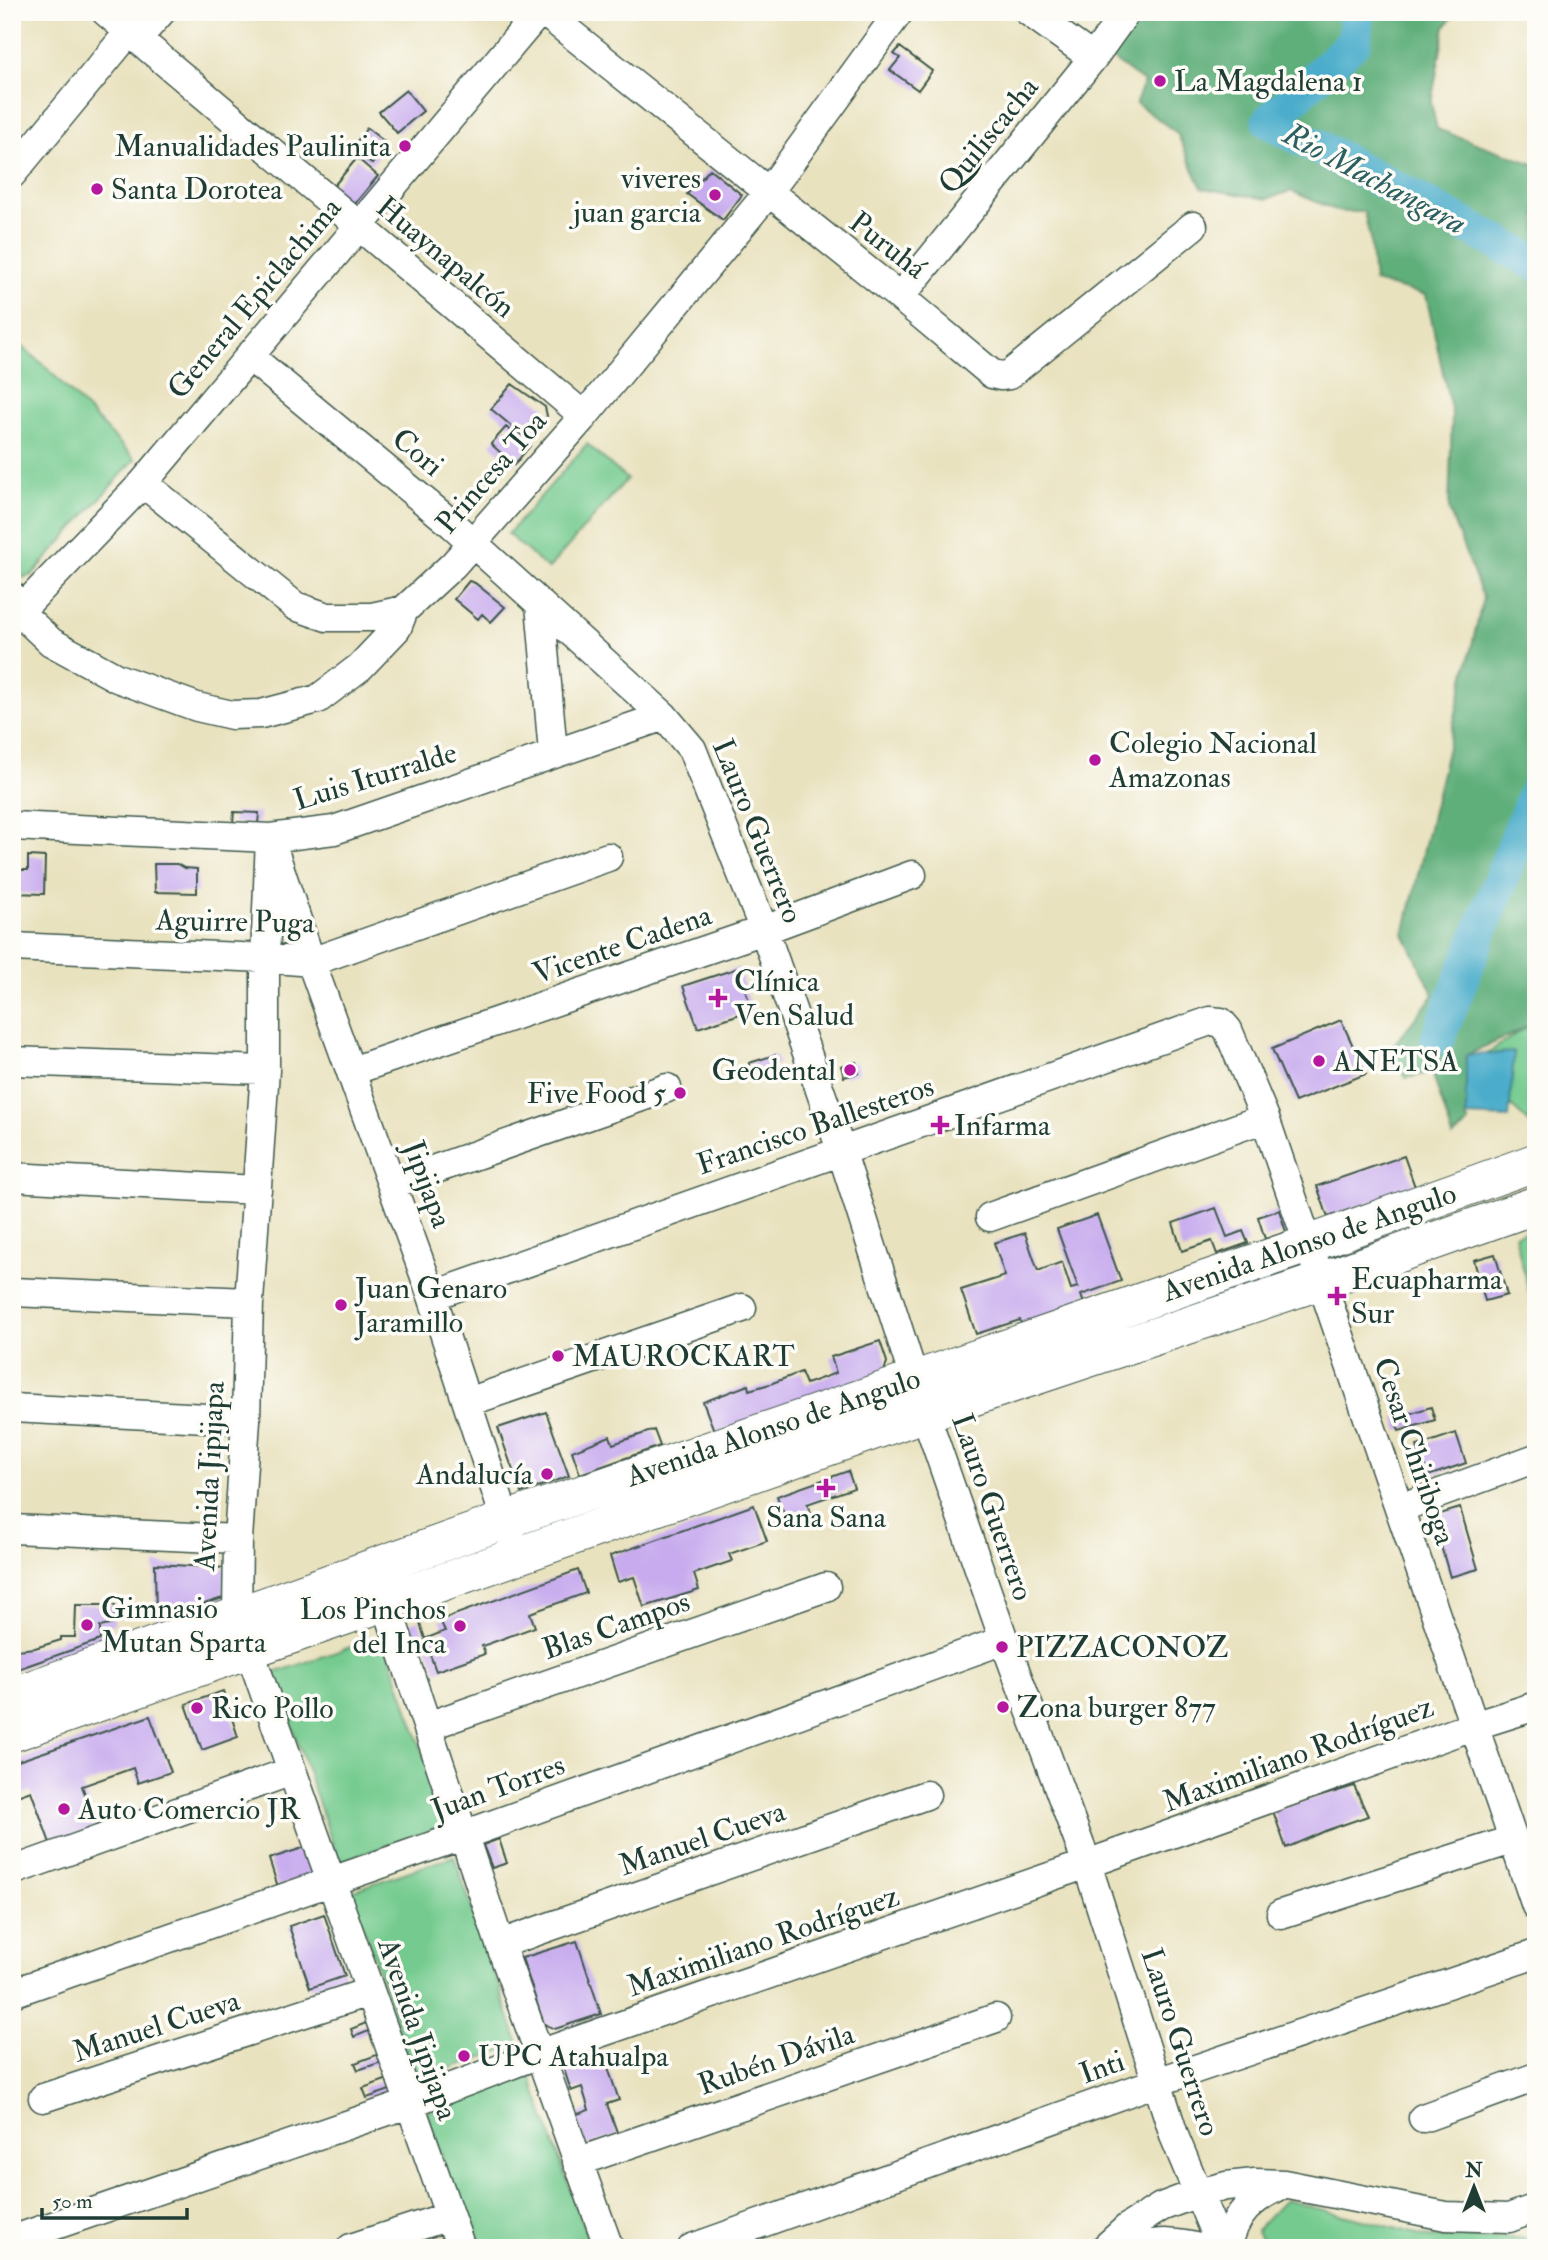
<svg xmlns="http://www.w3.org/2000/svg" width="1548" height="2260" font-family="'IM FELL Double Pica',serif">
	<style>
		.green { fill: #74cb8f; stroke: #4a8462; stroke-width: 2 }
		.forest { fill: #5faf7a; stroke: #3f7657; stroke-width: 2 }
		.water { fill: #4cadcb; stroke: #367580; stroke-width: 2 }
		.lines { fill: none; stroke-linecap: round; stroke-linejoin: round }
		.river { stroke: #4cadcb; stroke-width: 35 }
		.building { fill: #c7abee }
		.minor-casing { stroke: #3d5649; stroke-width: 31 }
		.major-casing { stroke: #3d5649; stroke-width: 39 }
		.minor { stroke: #fff; stroke-width: 28 }
		.major { stroke: #fff; stroke-width: 37 }
		.poi-dot { fill: #b5179e; stroke: #fdfcf7; stroke-width: 2.5 }
		.labels { text-anchor: middle; stroke-width: 7; stroke-linejoin: round; paint-order: stroke }
		.poi-label { font-size: 30px; fill: #1f3d34; stroke: #fdfcf7; text-anchor: start }
		.street-label { font-size: 30px; fill: #1f3d34; stroke: #fdfcf7 }
		.water-label { font-size: 32px; font-style: italic; fill: #2c5f61; stroke: #fdfcf7 }
	</style>
	<rect width="100%" height="100%" fill="#fdfcf7"/>
	<filter id="ink" filterUnits="userSpaceOnUse"><feTurbulence type="fractalNoise" baseFrequency=".0143" numOctaves="2"/><feDisplacementMap in="SourceGraphic" scale="14" xChannelSelector="R" yChannelSelector="G"/><feConvolveMatrix kernelMatrix="1 2 1 2 8 2 1 2 1" color-interpolation-filters="sRGB"/></filter>
	<filter id="wash" filterUnits="userSpaceOnUse"><feTurbulence type="fractalNoise" baseFrequency=".00686" numOctaves="4" result="noise"/><feDisplacementMap in="SourceGraphic" scale="28" xChannelSelector="R" yChannelSelector="G"/><feGaussianBlur stdDeviation="1.57" result="paint"/><feColorMatrix in="noise" values="0 0 0 0 0 0 0 0 0 0 0 0 0 0 0 0 0 1.4 0 .05"/><feComposite in="paint" operator="in"/></filter>
	<g filter="url(#wash)">
		<rect width="100%" height="100%" fill="#e9e2bf"/>
		<path class="green" d="M12,338L46,367L135,459L32,575L21,578L12,570Z
			M587,444L627,479L548,569L508,534Z
			M1536,1021V1129L1468,1066Z
			M1536,1228V1322L1515,1235Z
			M383,1636L448,1825L339,1862L274,1673Z
			M454,1856L519,2045L416,2080L351,1891Z
			M530,2075L591,2248H474L426,2111Z
			M1285,2200L1433,2238H1525L1536,2236V2248H1268L1256,2230Z"/>
		<path class="forest" d="M1138,12H1456L1445,27L1431,103L1437,129L1536,165V1021L1515,1033L1467,1055L1466,1116L1469,1123L1453,1137L1432,1072L1406,1078L1390,1049L1434,995L1404,934L1483,598L1449,510L1452,414L1426,295L1374,282L1370,238L1364,212H1340L1291,191L1267,199L1202,188L1177,133L1136,103L1144,82L1108,56Z"/>
		<path class="water" d="M1514,1052L1509,1118L1466,1116V1055Z"/>
		<g class="lines">
			<path class="river" d="M1357,12L1354,42L1269,121L1536,263
				M1438,1038L1536,791"/>
		</g>
		<g id="blocks">
			<path class="building" d="M900,47L932,71L918,90L890,70L900,58L894,54Z
				M406,90L423,111L397,133L379,112Z
				M367,128L387,144L372,164L351,149Z
				M357,158L378,176L353,206L332,188Z
				M710,169L742,195L723,220L687,194Z
				M512,384L545,407L547,416L528,440L491,409Z
				M506,427L530,446L514,465L491,444Z
				M469,581L475,583L505,607L491,622L482,614L478,619L454,599Z
				M234,812L259,813L258,824L233,823Z
				M28,856L45,857L44,894L12,893V870H28Z
				M154,864H177L184,868L197,869V893L155,892Z
				M738,968L752,1010L698,1028L683,986Z
				M1341,1020L1366,1074L1295,1102L1272,1049Z
				M775,1055L778,1064L752,1073L749,1063Z
				M856,1062L859,1073L844,1077L841,1066Z
				M1404,1156L1415,1187L1328,1217L1317,1186Z
				M1216,1208L1227,1237L1243,1231L1248,1243L1217,1254L1212,1241L1182,1251L1173,1223Z
				M1279,1210L1286,1232L1265,1239L1258,1217Z
				M1097,1215L1121,1281L1081,1295L1084,1304L1022,1326L1020,1320L976,1334L961,1290L1005,1276L994,1243L1025,1233L1038,1271L1062,1262L1071,1289L1078,1287L1057,1229Z
				M1495,1254L1507,1295L1485,1301L1474,1260Z
				M880,1341L887,1362L884,1372L715,1433L703,1402L748,1385L749,1390L770,1384L801,1372L806,1384L836,1373L831,1357Z
				M1431,1407L1435,1420L1399,1431L1395,1418Z
				M546,1412L569,1476L521,1493L498,1428Z
				M654,1430L660,1446L580,1474L572,1451L610,1436L613,1444Z
				M1456,1433L1466,1463L1428,1476L1417,1446Z
				M848,1471L854,1488L807,1504L813,1519L789,1527L777,1496Z
				M754,1505L767,1541L729,1554L732,1561L694,1574L699,1590L644,1607L634,1577L618,1582L610,1556Z
				M1460,1508L1478,1569L1450,1577L1434,1522L1437,1515Z
				M155,1564L226,1568L223,1598L156,1619Z
				M578,1570L586,1593L530,1613L535,1627L482,1646L485,1654L436,1671L425,1641L413,1645L406,1624L419,1620L425,1639L445,1631L440,1620Z
				M76,1605H115L114,1624L100,1627V1640L12,1671V1653H17L16,1650L35,1648L61,1640V1637H75Z
				M223,1691L238,1737L202,1750L186,1704Z
				M150,1716L171,1772L138,1783L133,1768L82,1786L97,1827L50,1843L31,1791L17,1796L12,1785V1763Z
				M1354,1786L1368,1816L1325,1831L1286,1848L1273,1811Z
				M499,1839L507,1863L492,1868L483,1845Z
				M309,1846L318,1874L278,1887L269,1859Z
				M324,1914L345,1976L310,1988L289,1926Z
				M577,1941L601,2014L555,2029L544,2024L522,1958Z
				M366,2023L369,2031L354,2037L351,2029Z
				M379,2054L382,2062L358,2070L355,2063Z
				M593,2056L596,2065L606,2062L619,2100L607,2104L618,2135L586,2146L575,2115L589,2110L582,2087L571,2091L563,2066Z
				M388,2079L391,2088L390,2090L367,2098L363,2088Z"/>
		</g>
	</g>
	<g filter="url(#ink)">
		<use href="#blocks" fill-opacity="0" stroke="#3d5649" stroke-width="2"/>
		<g class="lines">
			<g class="minor-casing">
				<path id="minor" d="M106,12L584,416
					M544,12L900,297L992,374L1001,376L1009,375L1193,226
					M1029,12L1093,58
					M137,39L161,12
					M12,174L129,32
					M900,297L1093,58L1126,12
					M249,356L453,525L664,716L692,749L764,930L841,1150L925,1413L1004,1640L1087,1864L1175,2138L1221,2248
					M143,483L295,606L327,617H372L404,610
					M12,596L19,612L51,642L117,678L197,707L232,715L261,714L318,699L360,667L397,628L404,610L453,565L584,416L768,193L899,12
					M540,604L553,753
					M12,619L143,483L539,12
					M12,826L270,838L334,830L664,716
					M270,838L265,958V1070L249,1302L246,1420L238,1539L237,1615L461,2248
					M275,854L311,962L432,1296L511,1537
					M12,947L265,958L311,962L608,857
					M12,1061L265,1070
					M352,1071L764,930L912,875
					M12,1177L257,1190
					M393,1184L667,1088
					M990,1217L1265,1118
					M12,1292L249,1302
					M432,1296L1210,1021L1221,1022L1228,1030L1265,1118L1536,1906
					M468,1402L742,1308
					M12,1408L246,1420
					M1400,1508L1536,1458
					M12,1529L238,1539
					M385,1600L500,1944L609,2248
					M428,1726L826,1587
					M12,1871L292,1771
					M1281,1914L1512,1840
					M500,1944L926,1795
					M12,1993L464,1835L1004,1640
					M43,2098L369,1992
					M1423,2118L1536,2077
					M577,2162L996,2018
					M12,2240L408,2104L539,2054L1087,1864L1473,1726L1536,1706
					M351,2248L449,2216
					M692,2248L1157,2082L1536,1954
					M1105,2248L1127,2228L1161,2207L1198,2193L1226,2186L1255,2183L1284,2184L1446,2216L1509,2218L1536,2208
					M1136,2248C1159,2241 1176,2242 1199,2248
					M1228,2248C1233,2214 1253,2198 1282,2185"/>
			</g>
			<g class="major-casing">
				<path id="major" d="M12,1696L506,1520L1309,1244L1536,1162
					M12,1733L925,1413L1321,1281L1536,1205"/>
			</g>
			<use href="#minor" class="minor"/>
			<use href="#major" class="major"/>
		</g>
	</g>
	<g class="poi-dot">
		<circle cx="1160" cy="81" r="7"/>
		<circle cx="405" cy="146" r="7"/>
		<circle cx="97" cy="189" r="7"/>
		<circle cx="715" cy="195" r="7"/>
		<circle cx="1095" cy="760" r="7"/>
		<path d="M714.5 987.5h7v7h7v7h-7v7h-7v-7h-7v-7h7z"/>
		<circle cx="1319" cy="1061" r="7"/>
		<circle cx="850" cy="1070" r="7"/>
		<circle cx="680" cy="1093" r="7"/>
		<path d="M936.5 1114.5h7v7h7v7h-7v7h-7v-7h-7v-7h7z"/>
		<path d="M1333.5 1285.5h7v7h7v7h-7v7h-7v-7h-7v-7h7z"/>
		<circle cx="341" cy="1305" r="7"/>
		<circle cx="558" cy="1356" r="7"/>
		<circle cx="547" cy="1474" r="7"/>
		<path d="M822.5 1477.5h7v7h7v7h-7v7h-7v-7h-7v-7h7z"/>
		<circle cx="87" cy="1625" r="7"/>
		<circle cx="460" cy="1626" r="7"/>
		<circle cx="1002" cy="1647" r="7"/>
		<circle cx="1003" cy="1707" r="7"/>
		<circle cx="197" cy="1708" r="7"/>
		<circle cx="64" cy="1809" r="7"/>
		<circle cx="464" cy="2056" r="7"/>
	</g>
	<g class="labels">
		<g class="poi-label">
			<text x="1174" y="91">La Magdalena 1</text>
			<text x="391" y="156" text-anchor="end">Manualidades Paulinita</text>
			<text x="701" y="188" text-anchor="end">viveres<tspan x="701" dy="34">juan garcia</tspan></text>
			<text x="111" y="199">Santa Dorotea</text>
			<text x="1109" y="753">Colegio Nacional<tspan x="1109" dy="34">Amazonas</tspan></text>
			<text x="734" y="991">Clínica<tspan x="734" dy="34">Ven Salud</tspan></text>
			<text x="1333" y="1071">ANETSA</text>
			<text x="836" y="1080" text-anchor="end">Geodental</text>
			<text x="666" y="1103" text-anchor="end">Five Food 5</text>
			<text x="954" y="1135">Infarma</text>
			<text x="1351" y="1289">Ecuapharma<tspan x="1351" dy="34">Sur</tspan></text>
			<text x="355" y="1298">Juan Genaro<tspan x="355" dy="34">Jaramillo</tspan></text>
			<text x="572" y="1366">MAUROCKART</text>
			<text x="533" y="1484" text-anchor="end">Andalucía</text>
			<text x="826" y="1527" text-anchor="middle">Sana Sana</text>
			<text x="101" y="1618">Gimnasio<tspan x="101" dy="34">Mutan Sparta</tspan></text>
			<text x="446" y="1619" text-anchor="end">Los Pinchos<tspan x="446" dy="34">del Inca</tspan></text>
			<text x="1016" y="1657">PIZZACONOZ</text>
			<text x="1017" y="1717">Zona burger 877</text>
			<text x="211" y="1718">Rico Pollo</text>
			<text x="78" y="1819">Auto Comercio JR</text>
			<text x="478" y="2066">UPC Atahualpa</text>
		</g>
		<g class="street-label">
			<text transform="translate(988 135) rotate(-51)" y="10">Quiliscacha</text>
			<text transform="translate(888 245) rotate(38)" y="10">Puruhá</text>
			<text transform="translate(446 257) rotate(40)" y="10">Huaynapalcón</text>
			<text transform="translate(254 298) rotate(-50)" y="10">General Epiclachima</text>
			<text transform="translate(418 452) rotate(40)" y="10">Cori</text>
			<text transform="translate(491 472) rotate(-49)" y="10">Princesa Toa</text>
			<text transform="translate(375 776) rotate(-17)" y="10">Luis Iturralde</text>
			<text transform="translate(758 831) rotate(68)" y="10">Lauro Guerrero</text>
			<text transform="translate(235 921) rotate(1)" y="10">Aguirre Puga</text>
			<text transform="translate(622 944) rotate(-19)" y="10">Vicente Cadena</text>
			<text transform="translate(815 1125) rotate(-19)" y="10">Francisco Ballesteros</text>
			<text transform="translate(428 1184) rotate(70)" y="10">Jipijapa</text>
			<text transform="translate(1309 1242) rotate(-19)" y="10">Avenida Alonso de Angulo</text>
			<text transform="translate(773 1427) rotate(-19)" y="10">Avenida Alonso de Angulo</text>
			<text transform="translate(1415 1451) rotate(71)" y="10">Cesar Chiriboga</text>
			<text transform="translate(209 1476) rotate(-87)" y="10">Avenida Jipijapa</text>
			<text transform="translate(993 1507) rotate(71)" y="10">Lauro Guerrero</text>
			<text transform="translate(616 1625) rotate(-19)" y="10">Blas Campos</text>
			<text transform="translate(1298 1754) rotate(-20)" y="10">Maximiliano Rodríguez</text>
			<text transform="translate(498 1787) rotate(-20)" y="10">Juan Torres</text>
			<text transform="translate(702 1838) rotate(-19)" y="10">Manuel Cueva</text>
			<text transform="translate(763 1941) rotate(-19)" y="10">Maximiliano Rodríguez</text>
			<text transform="translate(156 2026) rotate(-18)" y="10">Manuel Cueva</text>
			<text transform="translate(418 2029) rotate(71)" y="10">Avenida Jipijapa</text>
			<text transform="translate(1181 2042) rotate(72)" y="10">Lauro Guerrero</text>
			<text transform="translate(776 2059) rotate(-19)" y="10">Rubén Dávila</text>
			<text transform="translate(1102 2067) rotate(-20)" y="10">Inti</text>
		</g>
		<g class="water-label">
			<text transform="translate(1375 178) rotate(28)" y="11">Rio Machangara</text>
		</g>
	</g>
	<rect width="1548" height="2260" fill="none" stroke="#fdfcf7" stroke-width="42"/>
	<g transform="translate(1474 2187)" stroke="#fdfcf7" stroke-width="5" paint-order="stroke">
	<path d="M0-5L12 26L0 18L-12 26Z" fill="#1f3d34"/>
	<text y="-10" font-size="19" font-weight="bold" text-anchor="middle" fill="#1f3d34">N</text>
	</g>
	<path d="M42 2208v10h145v-10" fill="none" stroke="#1f3d34" stroke-width="3.5"/>
	<text x="52" y="2208" font-size="21" fill="#1f3d34" stroke="#fdfcf7" stroke-width="5" paint-order="stroke">50 m</text>
</svg>
